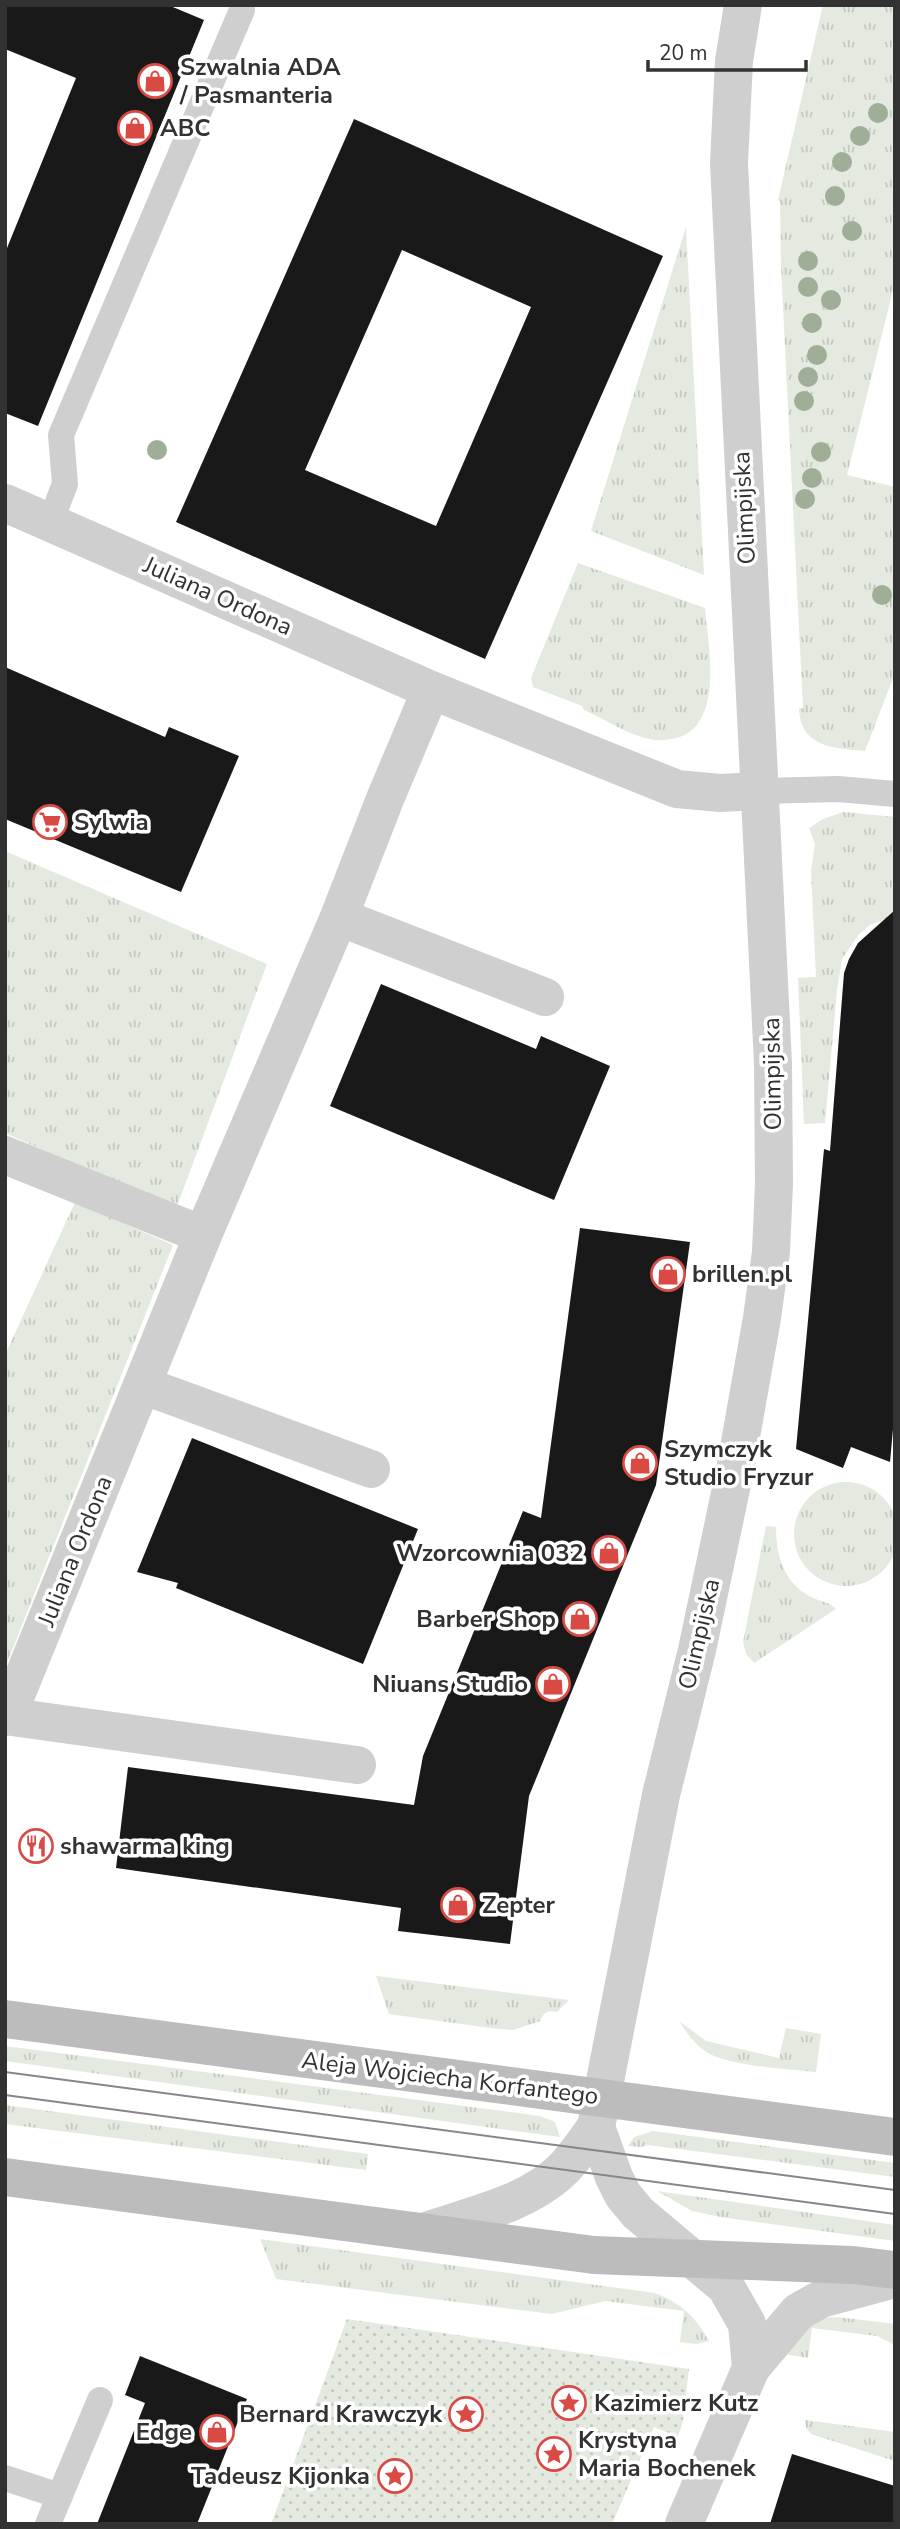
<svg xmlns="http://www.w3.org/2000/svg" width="900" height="2529" font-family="'Nunito Sans',sans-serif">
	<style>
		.grass { fill: url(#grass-tufts) }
		.park { fill: url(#park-dots) }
		.building { fill: #191919; fill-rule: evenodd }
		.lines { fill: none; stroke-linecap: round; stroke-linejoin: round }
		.service { stroke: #cfcfcf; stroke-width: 26 }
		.minor { stroke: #cfcfcf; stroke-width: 38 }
		.secondary { stroke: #bcbcbc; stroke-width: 38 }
		.tram { stroke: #878787; stroke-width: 2 }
		.tree { fill: #9fae97 }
		.labels { text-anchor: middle; stroke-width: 7; stroke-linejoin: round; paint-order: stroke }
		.poi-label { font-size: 24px; font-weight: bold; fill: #323232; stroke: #fff; text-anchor: start }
		.street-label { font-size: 24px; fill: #323232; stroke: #fff }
	</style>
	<defs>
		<pattern id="grass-tufts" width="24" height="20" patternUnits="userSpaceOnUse" patternTransform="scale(1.75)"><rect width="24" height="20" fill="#e4eadf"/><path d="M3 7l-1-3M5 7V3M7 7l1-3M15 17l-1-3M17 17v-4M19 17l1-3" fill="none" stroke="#c4c9c0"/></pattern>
		<pattern id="park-dots" width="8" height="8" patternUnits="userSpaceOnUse" patternTransform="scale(1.75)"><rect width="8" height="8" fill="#e4eadf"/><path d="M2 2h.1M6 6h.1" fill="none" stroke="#c4c9c0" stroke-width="1.8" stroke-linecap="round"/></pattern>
	</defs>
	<rect width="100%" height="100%" fill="#fff"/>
	<path class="grass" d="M823,5H895V282L847,475L895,487V673L865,751C835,748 801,748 799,709L803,708L781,266L780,201L778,200Z
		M686,227L704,575L591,531Z
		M578,563L705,608C708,645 724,720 680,737C672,739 662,741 654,740C630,736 606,720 584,710L582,706L533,687L531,678Z
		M844,812L895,817V915L870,925L859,934L842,959L837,990L825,1123L804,1124L798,978L816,977L811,871L815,844L809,828L823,819Z
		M5,851L267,964L176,1209L5,1133Z
		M75,1202L173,1245L5,1668V1355Z
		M794 1534a52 52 0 1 1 104 0a52 52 0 1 1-104 0Z
		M766,1526L776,1527C776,1556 784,1583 811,1597C820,1602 829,1601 836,1609L754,1663L746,1654L743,1642Z
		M376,1976H377L569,2000L557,2012C548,2010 544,2012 540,2021L513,2030L498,2029L389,2014Z
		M679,2021L706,2041L779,2058L786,2028L821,2034L816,2072C788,2069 731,2066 708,2053C695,2045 687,2033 679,2021Z
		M5,2046L540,2116L555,2122L560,2137L5,2061Z
		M5,2105L368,2154L366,2170L5,2124Z
		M653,2131L895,2163V2177L648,2145L641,2147L628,2146L634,2137Z
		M657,2191L895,2225V2241L721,2217L692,2211Z
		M260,2239L655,2293C681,2303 696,2317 709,2341L697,2344L680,2342L684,2311L605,2301L552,2314L276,2279Z
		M837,2317L895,2324V2345L877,2336L812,2328L808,2358L784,2354L790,2342L820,2318Z
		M805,2420L895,2432V2461L811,2434L806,2428Z"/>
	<path class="park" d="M347,2319L689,2369L683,2421L678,2437L654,2427L612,2524H271Z"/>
	<path class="building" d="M5,5H168L204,20L38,426L5,413V253L76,78L5,49Z
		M354,119L663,256L485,659L176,522ZM402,250L531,307L436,526L305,470Z
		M5,667L165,737L169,727L239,756L181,892L5,819Z
		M895,910V1407L890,1462L851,1447L843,1468L796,1449L824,1149L830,1151L844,973L849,959L858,943Z
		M381,984L536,1049L541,1036L610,1066L554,1200L330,1106Z
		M580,1228L690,1242L656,1485L529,1796L510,1944L398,1931L401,1908L116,1868L128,1767L414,1805L423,1756L523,1511L541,1518Z
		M192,1438L418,1529L363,1664L176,1588L178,1583L137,1572Z
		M140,2356L247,2399L197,2524H97L145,2403L125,2395Z
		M792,2454L895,2486V2524H770Z"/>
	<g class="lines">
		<path class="service" d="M50,523L65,484L61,435L242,10
			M759,791L838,789L895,794
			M5,2478L60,2496
			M48,2524L100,2400"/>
		<path class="minor" d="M743,5L734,61L729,163L773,1064L774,1183L771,1252L762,1318L736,1465L697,1650L661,1795L596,2127L614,2177L623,2195L638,2213L726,2287L747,2324L751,2368
			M5,503L431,690L677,789L720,793L759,791
			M339,917L545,997
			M5,1155L203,1235
			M142,1385L371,1469
			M5,1716L357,1765
			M7,1717L203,1235L339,917L385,799L431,690
			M423,2232C468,2216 526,2205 562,2170C575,2158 585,2141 596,2127
			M684,2524L751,2368L798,2312L821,2299L895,2279"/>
		<path class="secondary" d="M5,2019L895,2137
			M5,2177L594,2255L853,2265L895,2270"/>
		<path class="tram" d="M5,2072L895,2190
			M5,2095L895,2214"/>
	</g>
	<g class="tree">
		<circle cx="878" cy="113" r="10"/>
		<circle cx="860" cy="136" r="10"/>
		<circle cx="842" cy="162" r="10"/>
		<circle cx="835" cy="196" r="10"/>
		<circle cx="852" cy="231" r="10"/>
		<circle cx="808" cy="261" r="10"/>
		<circle cx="808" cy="287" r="10"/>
		<circle cx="831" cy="300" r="10"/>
		<circle cx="812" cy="323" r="10"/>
		<circle cx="817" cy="355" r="10"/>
		<circle cx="808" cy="377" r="10"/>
		<circle cx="804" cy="401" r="10"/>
		<circle cx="157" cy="450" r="10"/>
		<circle cx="821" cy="452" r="10"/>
		<circle cx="812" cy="478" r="10"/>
		<circle cx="805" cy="499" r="10"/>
		<circle cx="882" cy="595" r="10"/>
	</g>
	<defs>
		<g id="shop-ring" transform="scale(1.75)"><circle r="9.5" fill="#fff" stroke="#d94a44" stroke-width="1.5"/><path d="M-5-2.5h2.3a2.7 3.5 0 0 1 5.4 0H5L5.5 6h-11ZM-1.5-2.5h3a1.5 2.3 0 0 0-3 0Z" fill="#d94a44"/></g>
		<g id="supermarket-ring" transform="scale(1.75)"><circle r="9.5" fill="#fff" stroke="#d94a44" stroke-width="1.5"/><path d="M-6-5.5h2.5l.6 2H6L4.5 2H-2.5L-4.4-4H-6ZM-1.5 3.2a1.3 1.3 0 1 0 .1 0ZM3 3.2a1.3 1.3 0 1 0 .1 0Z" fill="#d94a44"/></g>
		<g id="restaurant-ring" transform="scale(1.75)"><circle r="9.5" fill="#fff" stroke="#d94a44" stroke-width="1.5"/><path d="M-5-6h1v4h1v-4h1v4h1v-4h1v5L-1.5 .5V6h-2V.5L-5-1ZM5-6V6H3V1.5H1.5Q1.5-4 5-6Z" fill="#d94a44"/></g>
		<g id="sight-ring" transform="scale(1.75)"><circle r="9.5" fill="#fff" stroke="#d94a44" stroke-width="1.5"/><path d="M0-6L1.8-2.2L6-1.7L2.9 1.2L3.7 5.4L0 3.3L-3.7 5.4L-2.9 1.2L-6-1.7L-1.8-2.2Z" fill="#d94a44"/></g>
	</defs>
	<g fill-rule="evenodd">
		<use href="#shop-ring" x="155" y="81"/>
		<use href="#shop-ring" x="135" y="128"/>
		<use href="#supermarket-ring" x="50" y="822"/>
		<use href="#shop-ring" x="668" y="1274"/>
		<use href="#shop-ring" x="640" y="1463"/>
		<use href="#shop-ring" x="609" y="1553"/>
		<use href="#shop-ring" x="580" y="1619"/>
		<use href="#shop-ring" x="553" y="1684"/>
		<use href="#restaurant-ring" x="36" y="1846"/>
		<use href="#shop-ring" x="458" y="1905"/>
		<use href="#sight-ring" x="569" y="2403"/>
		<use href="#sight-ring" x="466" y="2414"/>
		<use href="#shop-ring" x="217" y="2432"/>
		<use href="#sight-ring" x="554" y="2454"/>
		<use href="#sight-ring" x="395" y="2476"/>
	</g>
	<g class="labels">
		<g class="poi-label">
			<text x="180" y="75">Szwalnia ADA<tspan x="180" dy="28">/ Pasmanteria</tspan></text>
			<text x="160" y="136">ABC</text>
			<text x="74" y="830">Sylwia</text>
			<text x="692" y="1282">brillen.pl</text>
			<text x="664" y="1457">Szymczyk<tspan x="664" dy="28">Studio Fryzur</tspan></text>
			<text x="584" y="1561" text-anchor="end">Wzorcownia 032</text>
			<text x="556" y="1627" text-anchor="end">Barber Shop</text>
			<text x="528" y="1692" text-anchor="end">Niuans Studio</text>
			<text x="60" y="1854">shawarma king</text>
			<text x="482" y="1913">Zepter</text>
			<text x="594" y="2411">Kazimierz Kutz</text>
			<text x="442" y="2422" text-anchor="end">Bernard Krawczyk</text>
			<text x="192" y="2440" text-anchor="end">Edge</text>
			<text x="578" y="2448">Krystyna<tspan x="578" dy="28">Maria Bochenek</tspan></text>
			<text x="370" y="2484" text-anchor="end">Tadeusz Kijonka</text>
		</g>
		<g class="street-label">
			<text transform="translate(744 508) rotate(-93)" y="8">Olimpijska</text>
			<text transform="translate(218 596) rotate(24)" y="8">Juliana Ordona</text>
			<text transform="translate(772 1074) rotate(-91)" y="8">Olimpijska</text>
			<text transform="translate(75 1551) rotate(-68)" y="8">Juliana Ordona</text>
			<text transform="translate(699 1634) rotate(-77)" y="8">Olimpijska</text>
			<text transform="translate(450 2078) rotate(7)" y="8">Aleja Wojciecha Korfantego</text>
		</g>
	</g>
	<rect width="900" height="2529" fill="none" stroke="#323232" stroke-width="14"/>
	<path d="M648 60v10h158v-10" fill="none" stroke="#323232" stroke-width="3.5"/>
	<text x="659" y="60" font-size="21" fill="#323232" stroke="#ffffff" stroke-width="5" paint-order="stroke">20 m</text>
</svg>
